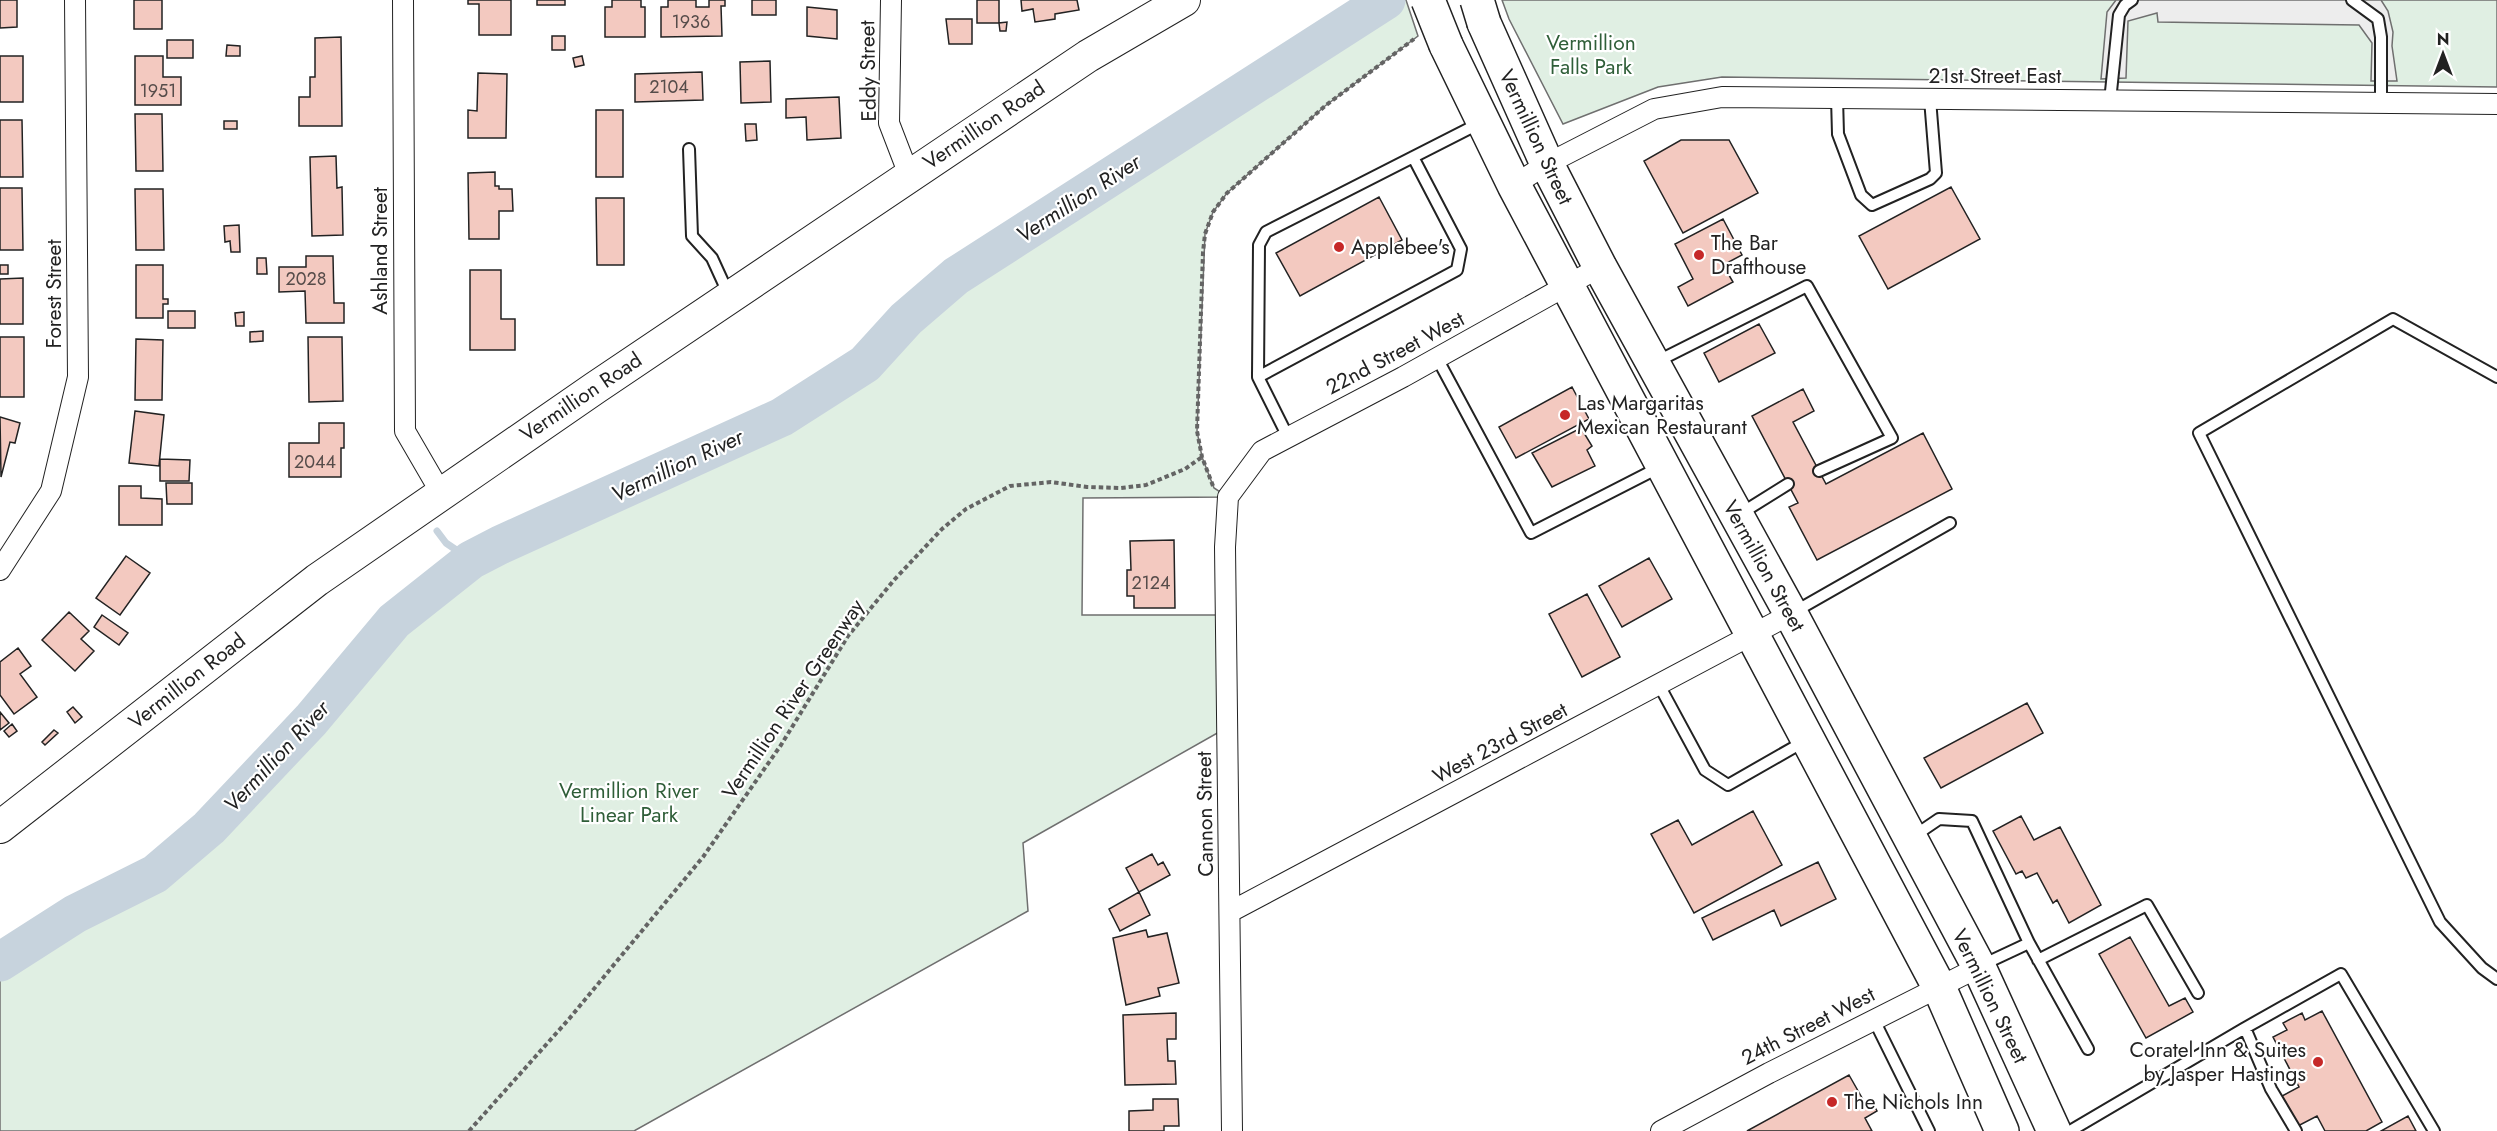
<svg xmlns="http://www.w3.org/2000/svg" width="2497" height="1131" font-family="Jost,sans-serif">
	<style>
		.green { fill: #e0efe3; stroke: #6f6f6f; stroke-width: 1.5 }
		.parking { fill: #ededed; stroke: #6f6f6f; stroke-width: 1.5 }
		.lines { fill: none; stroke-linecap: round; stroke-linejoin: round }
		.stream { stroke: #c7d3dd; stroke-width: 7 }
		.river { stroke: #c7d3dd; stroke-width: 39 }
		.building { fill: #f3c9c0; stroke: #222; stroke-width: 1.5 }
		.lane-casing { stroke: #222; stroke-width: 14 }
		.street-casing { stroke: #222; stroke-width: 22 }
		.primary-casing { stroke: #222; stroke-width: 34 }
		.highway-casing { stroke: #222; stroke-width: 36 }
		.path { stroke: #646464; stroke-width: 4; stroke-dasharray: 4.5 3; stroke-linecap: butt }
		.lane { stroke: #fff; stroke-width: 10 }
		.street { stroke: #fff; stroke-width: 20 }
		.primary { stroke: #fff; stroke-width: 32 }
		.highway { stroke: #fff; stroke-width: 33 }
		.highway-bridge-casing { stroke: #222; stroke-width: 36; stroke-linecap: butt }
		.highway-bridge { stroke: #fff; stroke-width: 33 }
		.poi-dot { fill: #c62828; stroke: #fff; stroke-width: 2 }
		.labels { text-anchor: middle; stroke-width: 4.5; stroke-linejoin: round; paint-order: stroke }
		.number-label { font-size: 18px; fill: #564c4a }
		.park-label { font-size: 21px; fill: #2f5e38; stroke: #fff }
		.street-label { font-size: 21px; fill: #222; stroke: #fff }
		.poi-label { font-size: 21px; fill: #222; stroke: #fff; text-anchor: start }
		.water-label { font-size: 22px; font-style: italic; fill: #222; stroke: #fff }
	</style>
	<rect width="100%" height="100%" fill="#fff"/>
	<path class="green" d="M1386,0H1406L1418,36L1325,106L1227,193L1213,212L1205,234L1197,431L1202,457L1214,488L1228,497L1083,498L1082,615H1226L1228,727L1023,843L1028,911L634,1131H0V962L75,914L155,874L209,828L311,720L394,621L471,560L500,545L782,417L865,364L906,319L956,276Z
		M1502,0H2497V87L1722,77L1658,87L1563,124L1509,19Z"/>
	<path class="parking" d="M2116,0H2381L2388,11L2393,32L2392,46L2397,81H2371L2372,43L2359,25L2158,22L2157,13L2128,21L2126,78L2101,79L2107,12Z"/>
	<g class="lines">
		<path class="stream" d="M437,531L446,543L471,560
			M0,951L11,953"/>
		<path class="river" d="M0,962L75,914L155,874L209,828L311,720L394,621L471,560L500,545L782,417L865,364L906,319L956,276L1386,0"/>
	</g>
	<path class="building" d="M0,0H17V27L0,28Z
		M134,0H162V29H134Z
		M468,0H511V35H479V4H468Z
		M537,0H565V5H537Z
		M612,0H641V7H645V37H605V7H612Z
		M668,0H696V7H709V0H725V6H721L722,36L661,37V7H668Z
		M752,0H776V15H752Z
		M977,0H999V23H977Z
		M1021,0H1077L1079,10L1055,14V19L1035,22L1033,9L1022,11Z
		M807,7L837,10V39L807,36Z
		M946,19H972V44H949Z
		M1007,22L1006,31H1000L999,23Z
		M552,36H565V50H552Z
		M341,37L342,126H299V97H310V77H315V38Z
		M167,40H193V58H167Z
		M227,45L240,46V56H226Z
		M0,56H23V102H0Z
		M135,56H163V77H181V105H135Z
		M582,56L584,65L575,67L573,58Z
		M770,61L771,102L741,103L740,62Z
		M702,72L703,100L635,102V74Z
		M478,73L507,74L506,138H468V110L477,111Z
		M839,97L841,138L807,140L806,117L786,118V99Z
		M596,110H623V177H596Z
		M135,114H162L163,171H136Z
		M0,120H22L23,177H0Z
		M224,121H237V129H224Z
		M745,124H756L757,140L746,141Z
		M1681,140H1729L1758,193L1683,233L1644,161Z
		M336,156L337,188L342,187L343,235L312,236L310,157Z
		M495,172V186H499V189H512L513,211H499V239H469L468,173Z
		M1951,187L1980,239L1888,289L1859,236Z
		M0,188H22L23,250H0Z
		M135,189H163L164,250H136Z
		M1379,197L1402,240L1300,296L1276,253Z
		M596,198H624V265H597Z
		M1723,219L1742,255L1723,265L1733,282L1688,306L1678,287L1693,279L1675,244Z
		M239,225L240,252H231L230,241L225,242L224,226Z
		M306,256H333L334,303H344V323H306L305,291L279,292V267H306Z
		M257,258H266L267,274H257Z
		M0,265H8V274H0Z
		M136,265H163V299H168V304H163V318H136Z
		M470,270H501V319H515V350H470Z
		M23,278V324H0V279Z
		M168,311H195V328H168Z
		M244,312V326H236L235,313Z
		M1759,324L1775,353L1719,382L1704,353Z
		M263,331V341L250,342V332Z
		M0,337H24V397H0Z
		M308,337H342L343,401L309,402Z
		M136,339L163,340L162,400H135Z
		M1572,387L1589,419L1516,458L1499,427Z
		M1803,389L1814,411L1793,422L1826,484L1923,433L1952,489L1817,560L1789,507L1798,503L1752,416Z
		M135,411L164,415L159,466L129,463Z
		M0,417L20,423L15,443L10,442L1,477Z
		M319,423H344V448H341V477H289V443H319Z
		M1581,428L1592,446L1587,450L1595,466L1552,487L1532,453Z
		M160,459L190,460L189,481H160Z
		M166,483H192V504H167Z
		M119,486H141V498L162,499V525H119Z
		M1174,540L1175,608H1134V596H1127V570H1131L1130,541Z
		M126,556L150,573L120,615L96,598Z
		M1649,558L1672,599L1622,627L1599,586Z
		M1587,594L1620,657L1582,677L1549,614Z
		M69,612L89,631L81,639L94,651L75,671L42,640Z
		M102,615L128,633L119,645L94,627Z
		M18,648L31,666L20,674L37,697L14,714L0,695V662Z
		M2027,703L2043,733L1941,788L1924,758Z
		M73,707L82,717L75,723L67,712Z
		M0,712L9,723L0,730Z
		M12,724L17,731L9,737L4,731Z
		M54,730L58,733L45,745L42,742Z
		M1753,811L1782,865L1694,913L1651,834L1678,820L1692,845Z
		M2021,816L2034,840L2060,827L2101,905L2069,923L2057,900L2053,903L2037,873L2026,878L2022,871L2016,874L1993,831Z
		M1152,854L1158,865L1163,862L1170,875L1139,892L1126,868Z
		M1818,862L1836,899L1781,926L1774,910L1713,940L1702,918Z
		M1139,892L1150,915L1120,931L1109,909Z
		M1146,930L1148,937L1167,933L1179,983L1158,988L1160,996L1126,1005L1113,938Z
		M2130,937L2169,1006L2185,998L2193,1012L2146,1038L2099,954Z
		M2322,1011L2382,1122L2366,1131H2325L2317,1116L2296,1127L2280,1097L2299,1087L2273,1037L2287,1030L2283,1023L2302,1013L2305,1020Z
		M1176,1013V1039H1167L1168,1061H1175L1176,1084L1125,1085L1123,1015Z
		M1849,1075L1865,1103L1871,1100L1877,1111L1865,1118L1872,1131H1747Z
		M1153,1099H1178L1179,1126H1164V1131H1129V1111L1153,1110Z
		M2408,1116L2416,1131H2381Z"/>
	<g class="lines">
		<g class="lane-casing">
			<path id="lane" d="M2352,0L2378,19L2381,37V103
				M1837,98L1838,134L1861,195L1872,205L1930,179L1936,173L1930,99
				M2110,101L2119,15L2125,5L2132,0
				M689,149L692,236L712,258L728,293
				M1437,358L1531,533L1660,467
				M1656,362L1807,286L1892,438L1819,471
				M1258,377L1457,270L1461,249L1413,157
				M2497,377L2393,319L2199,433L2440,922L2482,968L2497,979
				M1288,437L1258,377L1259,245L1266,232L1480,123
				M1740,514L1788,484
				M1794,612L1950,523
				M1659,685L1705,770L1728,785L1805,741
				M1914,836L1939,819L1972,821L2029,943
				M2038,960L2147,905L2198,993
				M1982,965L2029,943L2088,1049
				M1874,1020L1929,1131
				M2070,1131L2245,1028
				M2296,1131L2271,1089L2245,1028L2341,974L2434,1131"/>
		</g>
		<g class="street-casing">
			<path id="street" d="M403,0L405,431L441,493
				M891,0L889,123L909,175
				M1514,185L1547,164L1654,109L1722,97L2497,104
				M0,570L51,491L78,377L75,0
				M1230,912L1791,614
				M1232,1131L1225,547L1228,497L1262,451L1403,377L1600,267
				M1661,1131L1769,1073L1979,967"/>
		</g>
		<g class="primary-casing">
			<path id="primary" d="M0,827L317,580L595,388L1088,56L1184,0"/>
		</g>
		<g class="highway-casing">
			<path id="highway" d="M1484,23L1547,164L1600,267L1791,614L1979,967L2054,1131
				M1446,45L1514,185L1939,987L2002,1131"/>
		</g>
		<path class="path" d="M1213,486L1202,457L1197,431L1203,252L1205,234L1213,212L1227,193L1325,106L1414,39
			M469,1131L569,1019L703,857L781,745L848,636L894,580L942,529L966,509L1010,486L1051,482L1087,487L1121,488L1146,485L1185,469L1202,457"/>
		<use href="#lane" class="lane"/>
		<use href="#street" class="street"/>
		<use href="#primary" class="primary"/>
		<use href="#highway" class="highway"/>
		<g class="highway-bridge-casing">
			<path id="highway-bridge" d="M1428,0L1446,45
				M1477,0L1484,23"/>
		</g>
		<use href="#highway-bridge" class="highway-bridge"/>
	</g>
	<g class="poi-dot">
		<circle cx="1339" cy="247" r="6"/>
		<circle cx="1699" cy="255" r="6"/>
		<circle cx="1565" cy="415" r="6"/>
		<circle cx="2318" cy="1062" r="6"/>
		<circle cx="1832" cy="1102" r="6"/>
	</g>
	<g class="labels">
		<g class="number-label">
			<text x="691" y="28">1936</text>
			<text x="669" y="93">2104</text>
			<text x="158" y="97">1951</text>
			<text x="306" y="285">2028</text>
			<text x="315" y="468">2044</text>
			<text x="1151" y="589">2124</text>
		</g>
		<g class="park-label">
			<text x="1591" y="50">Vermillion<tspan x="1591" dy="24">Falls Park</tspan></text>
			<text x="629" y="798">Vermillion River<tspan x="629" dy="24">Linear Park</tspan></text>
		</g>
		<g class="street-label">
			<text transform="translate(868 71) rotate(-91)" y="7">Eddy Street</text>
			<text x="1995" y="83">21st Street East</text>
			<text transform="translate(984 125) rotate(-34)" y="7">Vermillion Road</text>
			<text transform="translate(1536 137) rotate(65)" y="7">Vermillion Street</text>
			<text transform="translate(380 251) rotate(-90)" y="7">Ashland Street</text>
			<text transform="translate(54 294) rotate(-90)" y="7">Forest Street</text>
			<text transform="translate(1395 353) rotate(-28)" y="7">22nd Street West</text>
			<text transform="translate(581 397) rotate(-34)" y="7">Vermillion Road</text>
			<text transform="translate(1764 566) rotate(61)" y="7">Vermillion Street</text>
			<text transform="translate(187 681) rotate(-38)" y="7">Vermillion Road</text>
			<text transform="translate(793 699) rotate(-56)" y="7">Vermillion River Greenway</text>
			<text transform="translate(1500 743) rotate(-28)" y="7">West 23rd Street</text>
			<text transform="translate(1205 814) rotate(-91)" y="7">Cannon Street</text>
			<text transform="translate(1990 996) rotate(64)" y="7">Vermillion Street</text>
			<text transform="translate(1808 1026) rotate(-27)" y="7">24th Street West</text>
		</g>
		<g class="poi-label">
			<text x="1711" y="250">The Bar<tspan x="1711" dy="24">Drafthouse</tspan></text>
			<text x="1351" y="254">Applebee's</text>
			<text x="1577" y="410">Las Margaritas<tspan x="1577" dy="24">Mexican Restaurant</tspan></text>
			<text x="2306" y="1057" text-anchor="end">Coratel Inn &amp; Suites<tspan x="2306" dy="24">by Jasper Hastings</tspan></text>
			<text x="1844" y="1109">The Nichols Inn</text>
		</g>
		<g class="water-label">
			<text transform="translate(1078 198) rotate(-33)" y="8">Vermillion River</text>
			<text transform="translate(677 465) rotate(-25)" y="8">Vermillion River</text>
			<text transform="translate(276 756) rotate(-47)" y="8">Vermillion River</text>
		</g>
	</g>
	<g transform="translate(2443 54)" stroke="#ffffff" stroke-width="4.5" paint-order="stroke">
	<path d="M0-4.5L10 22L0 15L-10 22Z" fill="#222222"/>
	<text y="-9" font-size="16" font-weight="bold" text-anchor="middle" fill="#222222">N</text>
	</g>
</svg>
